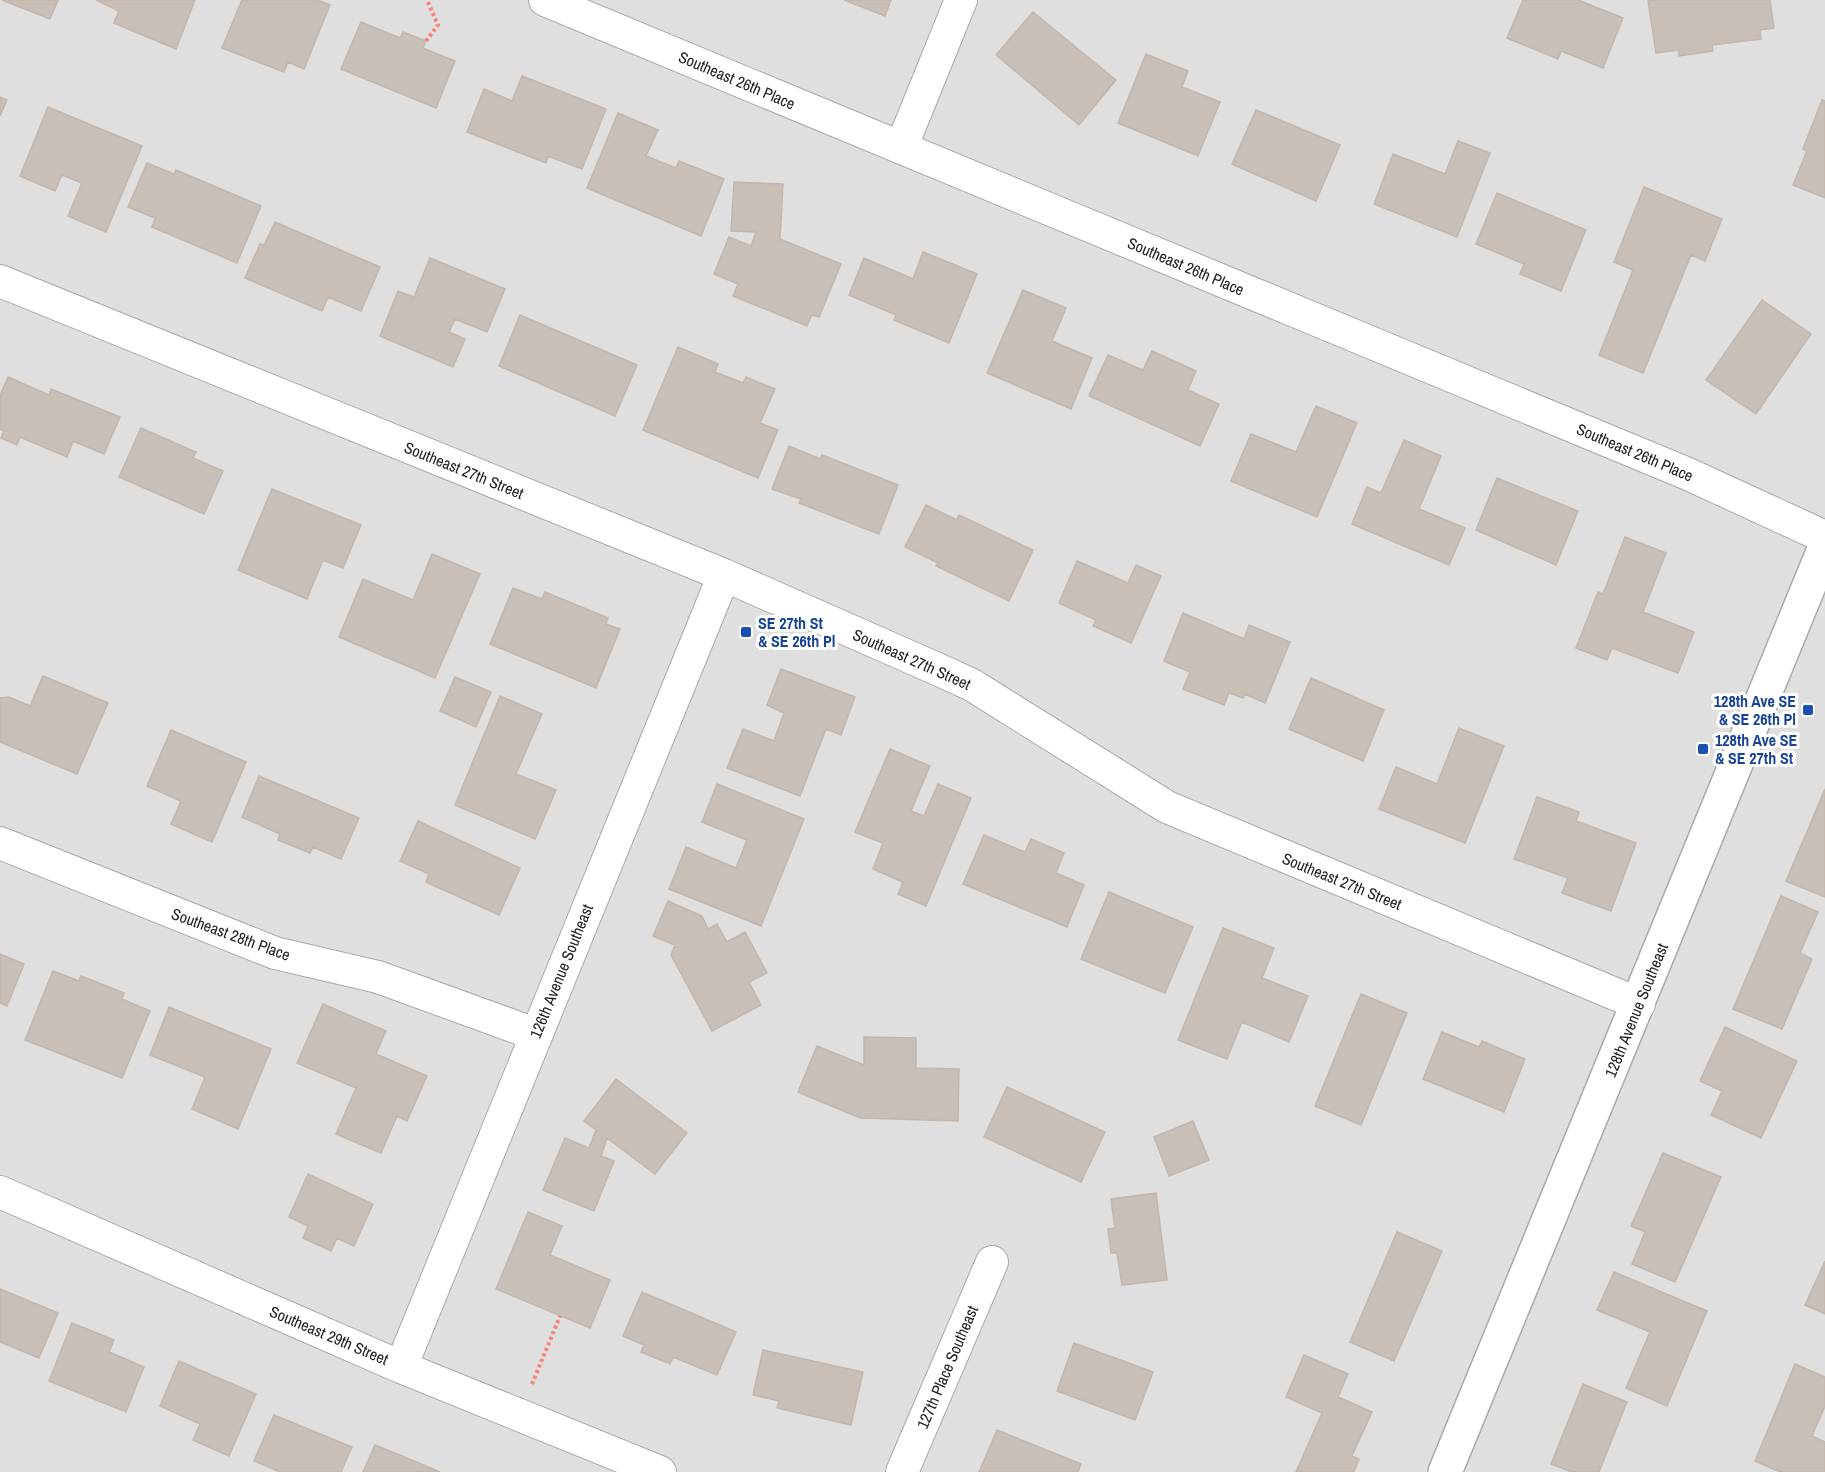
<svg xmlns="http://www.w3.org/2000/svg" width="1825" height="1472" font-family="'Archivo Narrow',sans-serif">
	<style>
		.residential { fill: #e0dfdf }
		.building { fill: #c7bfb8; stroke: #c4b6ab; stroke-width: 1.5 }
		.lines { fill: none; stroke-linecap: round; stroke-linejoin: round }
		.minor-casing { stroke: #a9a9a9; stroke-width: 34 }
		.tertiary-casing { stroke: #a9a9a9; stroke-width: 36 }
		.path { stroke: #fa8072; stroke-width: 4; stroke-dasharray: 3 3; stroke-linecap: butt }
		.minor { stroke: #fff; stroke-width: 32 }
		.tertiary { stroke: #fff; stroke-width: 33 }
		.transit-dot { fill: #1a4fb4; stroke: #fff; stroke-width: 2 }
		.labels { text-anchor: middle; stroke-width: 6; stroke-linejoin: round; paint-order: stroke }
		.street-label { font-size: 16px; fill: #222; stroke: #fff }
		.transit-label { font-size: 16px; font-weight: bold; fill: #164399; stroke: #fff; text-anchor: start }
	</style>
	<rect width="100%" height="100%" fill="#f2efe9"/>
	<path class="residential" d="M0,0H1825V1472H0Z"/>
	<path class="building" d="M2,0H58L50,19Z
		M96,0H195L176,49L114,23L119,11Z
		M242,0H317L330,5L304,69L288,62L284,72L222,48Z
		M844,0H891L885,16Z
		M1523,0H1578L1623,18L1603,68L1561,51L1558,59L1507,38Z
		M1648,0H1770L1774,28L1760,30L1761,39L1712,45L1713,51L1679,56V50L1656,53Z
		M1033,12L1116,80L1079,125L996,55Z
		M361,22L400,38L403,32L426,41L423,48L455,61L436,108L341,69Z
		M1146,54L1188,71L1182,87L1220,102L1198,156L1118,123Z
		M522,76L606,109L582,169L548,156L546,163L467,132L484,89L512,101Z
		M0,97L7,100L0,116Z
		M1822,100L1825,101V198L1793,185L1807,151L1803,149Z
		M48,107L142,146L106,232L68,216L82,183L62,175L55,191L20,176Z
		M1256,110L1340,145L1316,201L1232,164Z
		M618,113L658,130L646,156L676,168L679,161L724,179L701,236L587,188Z
		M1458,141L1490,153L1457,237L1374,204L1393,154L1445,174Z
		M147,163L174,174L176,170L261,206L237,263L152,227L155,218L128,207Z
		M734,182L783,184L780,239L841,264L819,317L812,315L807,326L733,296L738,284L714,274L729,237L751,246L756,232L731,231Z
		M1644,187L1722,219L1705,261L1691,255L1643,373L1599,355L1633,270L1614,262Z
		M1497,193L1586,230L1561,291L1520,274L1524,264L1476,244Z
		M275,222L380,267L361,311L328,297L322,311L245,278L260,244L264,245Z
		M923,252L977,274L949,343L894,320L896,315L849,295L864,258L913,279Z
		M430,258L505,289L487,332L455,319L449,332L465,339L453,367L380,336L398,291L414,297Z
		M1023,290L1066,308L1052,341L1092,358L1071,409L987,373Z
		M1762,300L1811,334L1756,414L1706,380Z
		M520,315L637,365L615,416L499,366Z
		M678,347L718,364L715,372L743,383L746,377L775,389L760,423L778,430L758,478L643,430Z
		M1152,351L1196,371L1188,390L1219,404L1200,446L1089,396L1108,355L1143,370Z
		M8,377L49,395L51,389L120,417L104,454L73,441L67,457L20,437L17,445L1,438L4,431L0,429V396Z
		M1316,406L1357,423L1317,517L1231,481L1251,434L1296,452Z
		M141,428L196,452L193,458L223,471L204,514L119,477Z
		M1404,440L1441,456L1419,509L1465,528L1449,565L1352,524L1367,487L1381,493Z
		M789,446L820,459L822,455L898,485L879,534L799,503L801,499L772,489Z
		M1497,478L1578,511L1556,565L1476,530Z
		M272,489L361,525L343,568L323,560L307,599L238,570Z
		M926,505L957,520L959,515L1033,550L1009,601L936,566L938,563L905,547Z
		M1625,537L1666,553L1643,612L1694,632L1678,673L1612,648L1607,660L1576,648L1598,592L1603,594Z
		M432,554L480,574L435,678L339,637L363,579L413,600Z
		M1077,561L1128,583L1136,565L1161,576L1131,643L1093,626L1096,620L1059,603Z
		M513,588L542,599L545,592L608,618L606,624L620,629L596,688L490,644Z
		M1183,613L1244,639L1249,625L1290,642L1265,703L1245,694L1243,698L1229,693L1224,705L1183,689L1190,672L1164,661Z
		M781,669L855,697L841,735L826,729L800,796L727,768L743,729L774,741L784,713L767,705Z
		M43,676L108,703L77,774L0,742V698L9,697L30,706Z
		M455,677L491,692L476,727L440,711Z
		M1311,678L1384,710L1363,761L1289,729Z
		M500,696L542,714L516,774L556,790L535,839L455,805Z
		M1459,728L1504,746L1465,843L1379,809L1396,767L1437,784Z
		M171,730L246,762L212,842L171,824L181,801L147,786Z
		M890,749L930,766L911,811L924,816L938,784L971,798L926,906L898,894L903,882L873,869L883,843L855,832Z
		M259,776L359,818L341,859L313,847L310,853L278,840L280,834L242,817Z
		M717,784L804,819L761,926L669,889L686,847L736,868L747,840L702,822Z
		M1825,789V897L1786,881Z
		M1537,797L1579,812L1576,821L1636,843L1611,911L1562,893L1568,878L1514,859Z
		M418,821L520,868L499,915L426,882L429,874L400,861Z
		M984,835L1025,852L1031,839L1064,853L1056,873L1084,885L1067,927L963,884Z
		M1109,892L1193,927L1165,993L1081,959Z
		M1781,896L1818,912L1800,953L1812,959L1782,1029L1733,1009Z
		M668,901L702,916L708,929L717,924L727,942L745,932L767,973L749,982L761,1005L712,1031L671,955L675,945L653,936Z
		M1223,928L1274,948L1262,978L1308,996L1289,1042L1242,1022L1227,1059L1178,1040Z
		M0,954L24,964L7,1006L0,1003Z
		M53,971L79,981L81,976L124,993L122,999L150,1011L122,1078L25,1040Z
		M1361,994L1407,1013L1361,1125L1315,1106Z
		M323,1004L386,1031L376,1054L427,1076L407,1121L397,1116L381,1153L336,1134L356,1088L297,1063Z
		M169,1007L271,1049L238,1129L192,1109L205,1077L150,1055Z
		M1725,1027L1797,1061L1761,1138L1711,1115L1722,1091L1700,1081Z
		M1442,1032L1479,1047L1482,1041L1525,1059L1504,1112L1423,1079Z
		M864,1037L916,1038V1068L959,1069L958,1121L860,1118L798,1092L817,1046L864,1065Z
		M616,1079L687,1133L655,1174L607,1138L601,1156L614,1161L594,1211L543,1190L565,1138L589,1148L596,1130L584,1121Z
		M1007,1087L1105,1132L1081,1182L984,1137Z
		M1193,1121L1209,1160L1169,1176L1154,1137Z
		M1663,1153L1721,1177L1675,1282L1632,1264L1645,1232L1631,1226Z
		M308,1174L373,1204L354,1246L337,1238L331,1251L303,1238L308,1226L289,1217Z
		M1156,1193L1167,1280L1122,1285L1117,1253H1111L1108,1229L1115,1228L1111,1199Z
		M528,1212L562,1226L550,1255L610,1280L590,1328L496,1289Z
		M1397,1232L1442,1251L1394,1361L1350,1342Z
		M1825,1261V1314L1805,1305Z
		M1614,1272L1707,1311L1667,1406L1626,1388L1650,1332L1597,1310Z
		M0,1289L58,1313L39,1358L0,1342Z
		M642,1292L736,1332L717,1375L673,1357L670,1364L641,1352L644,1345L623,1336Z
		M72,1323L114,1340L109,1352L144,1367L126,1412L49,1381Z
		M1074,1343L1153,1372L1135,1420L1057,1391Z
		M763,1350L863,1372L851,1425L777,1408L779,1401L753,1395Z
		M1304,1355L1348,1374L1338,1397L1372,1412L1352,1456L1359,1459L1354,1472H1296L1322,1413L1286,1397Z
		M179,1361L256,1394L229,1456L193,1440L200,1424L160,1406Z
		M1795,1364L1825,1377V1406L1812,1436L1825,1442V1472H1780L1755,1461Z
		M1583,1384L1627,1402L1599,1472H1572L1551,1464Z
		M274,1415L352,1447L341,1472H280L254,1461Z
		M997,1430L1081,1464L1078,1472H979Z
		M375,1445L402,1456L440,1472H363Z"/>
	<g class="lines">
		<g class="minor-casing">
			<path id="minor" d="M545,0L1688,474L1825,537
				M901,148L961,0
				M0,281L724,575L946,673L972,685L1167,807L1639,1004
				M0,843L275,953L378,977L535,1034
				M0,1192L401,1367L660,1472
				M401,1367L724,575
				M902,1472L992,1262"/>
		</g>
		<g class="tertiary-casing">
			<path id="tertiary" d="M1445,1472L1825,547"/>
		</g>
		<path class="path" d="M426,41L438,25L427,0
			M532,1384L560,1316"/>
		<use href="#minor" class="minor"/>
		<use href="#tertiary" class="tertiary"/>
	</g>
	<g class="transit-dot">
		<rect x="740" y="626" width="12" height="12" rx="3"/>
		<rect x="1802" y="704" width="12" height="12" rx="3"/>
		<rect x="1697" y="743" width="12" height="12" rx="3"/>
	</g>
	<g class="labels">
		<g class="street-label">
			<text transform="translate(737 80) rotate(23)" y="6">Southeast 26th Place</text>
			<text transform="translate(1186 266) rotate(23)" y="6">Southeast 26th Place</text>
			<text transform="translate(1635 452) rotate(23)" y="6">Southeast 26th Place</text>
			<text transform="translate(464 470) rotate(22)" y="6">Southeast 27th Street</text>
			<text transform="translate(912 659) rotate(24)" y="6">Southeast 27th Street</text>
			<text transform="translate(1342 881) rotate(22)" y="6">Southeast 27th Street</text>
			<text transform="translate(231 934) rotate(20)" y="6">Southeast 28th Place</text>
			<text transform="translate(561 971) rotate(-68)" y="6">126th Avenue Southeast</text>
			<text transform="translate(1636 1010) rotate(-68)" y="6">128th Avenue Southeast</text>
			<text transform="translate(329 1335) rotate(23)" y="6">Southeast 29th Street</text>
			<text transform="translate(947 1367) rotate(-67)" y="6">127th Place Southeast</text>
		</g>
		<g class="transit-label">
			<text x="758" y="629">SE 27th St<tspan x="758" dy="18">&amp; SE 26th Pl</tspan></text>
			<text x="1796" y="707" text-anchor="end">128th Ave SE<tspan x="1796" dy="18">&amp; SE 26th Pl</tspan></text>
			<text x="1715" y="746">128th Ave SE<tspan x="1715" dy="18">&amp; SE 27th St</tspan></text>
		</g>
	</g>
</svg>
